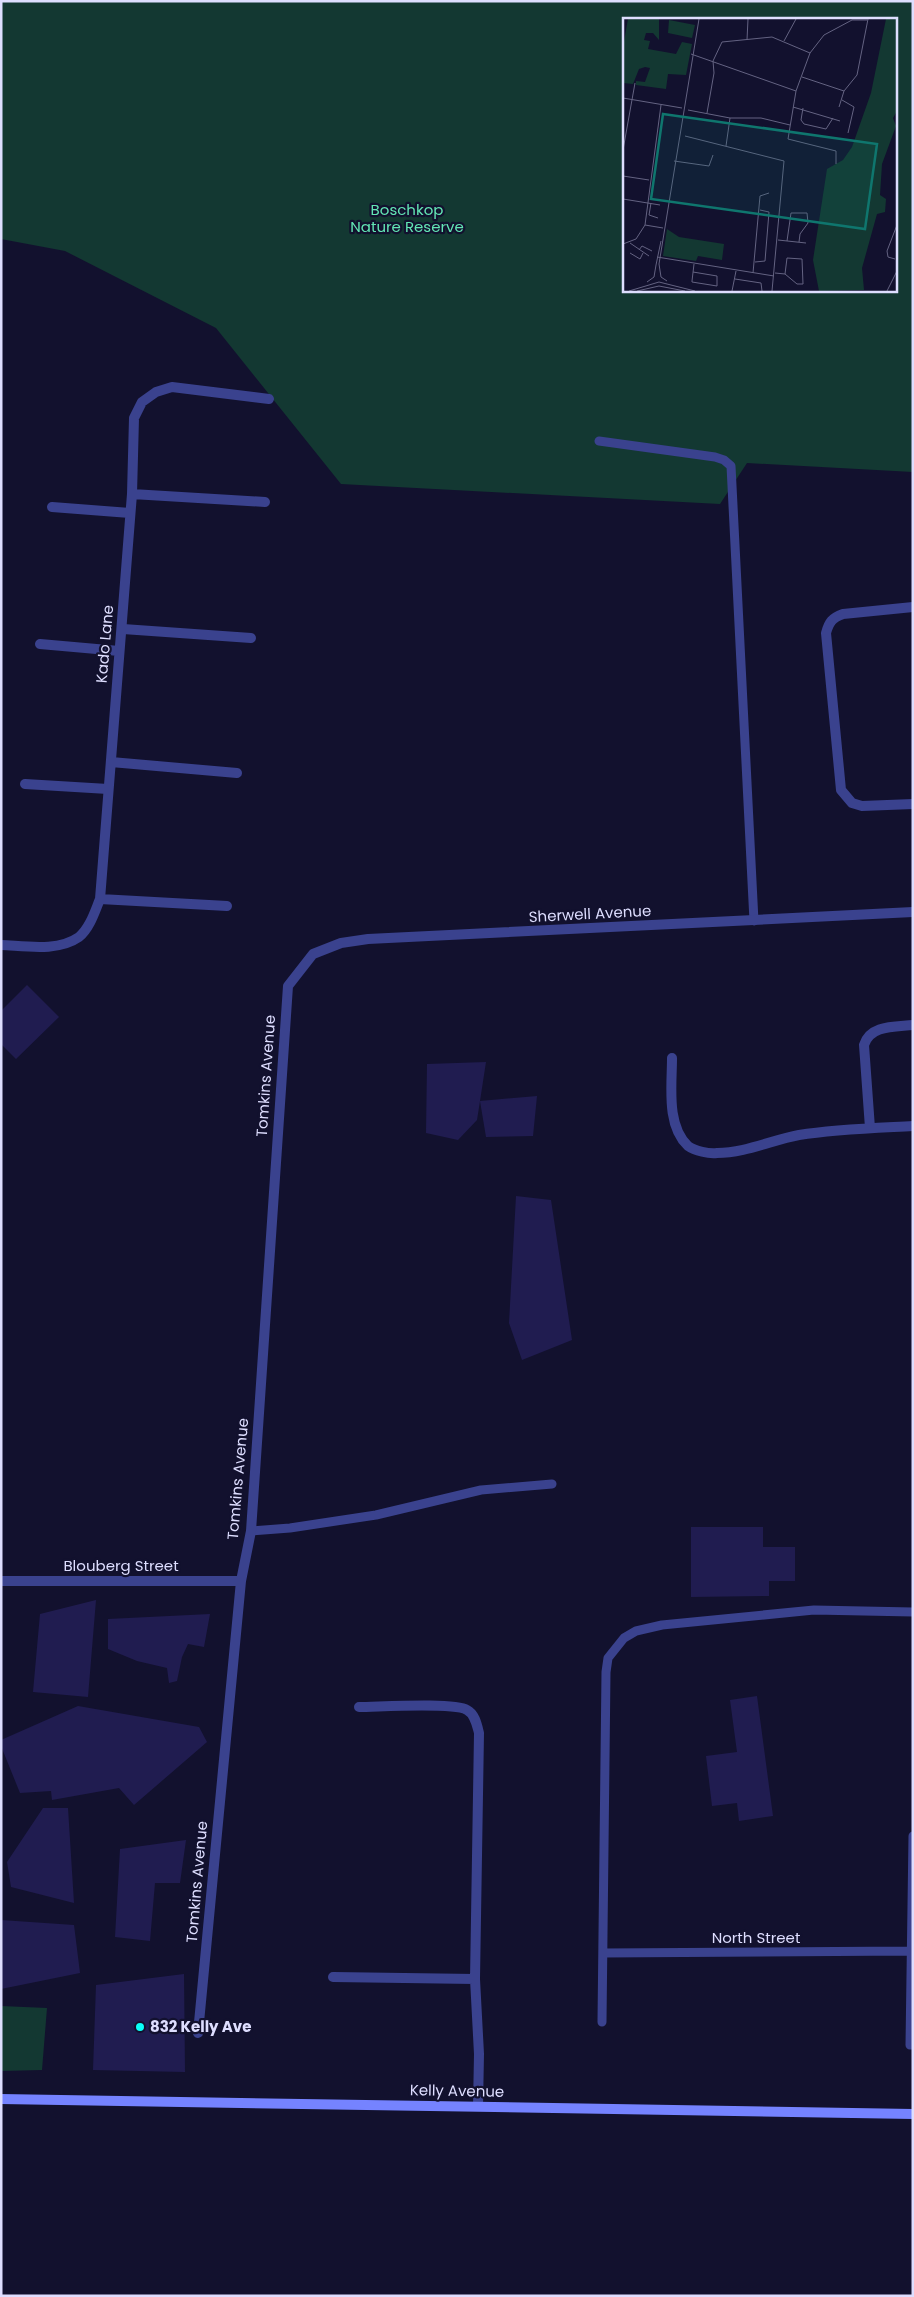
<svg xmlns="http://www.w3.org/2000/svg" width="914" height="2297" font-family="Poppins,sans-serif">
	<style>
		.green { fill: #133832; fill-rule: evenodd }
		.building { fill: #201c50 }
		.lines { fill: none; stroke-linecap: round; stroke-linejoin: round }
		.lane { stroke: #3a428e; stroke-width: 9 }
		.street { stroke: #3a428e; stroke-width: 10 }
		.secondary { stroke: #7583ff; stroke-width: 10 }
		.poi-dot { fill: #0afff8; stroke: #12112e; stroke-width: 2 }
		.labels { text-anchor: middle; stroke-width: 4.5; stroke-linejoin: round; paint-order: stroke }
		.park-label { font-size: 15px; fill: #63e6b4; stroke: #12112e }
		.street-label { font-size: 15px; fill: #dedeff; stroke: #12112e }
		.poi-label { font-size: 15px; font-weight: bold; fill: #dedeff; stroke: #12112e; text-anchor: start }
		.inset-road { fill: none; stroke: #646382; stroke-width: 1 }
		.view { fill: #0f766e; fill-opacity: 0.15; stroke: #0f766e; stroke-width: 2.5 }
		.inset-edge { fill: none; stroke: #dedeff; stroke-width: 2.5 }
	</style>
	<rect width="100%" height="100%" fill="#12112e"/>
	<path class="green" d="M1,1H913V472L747,463L720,504L341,484L216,328L65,251L1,239ZM624,19H895V290H624Z
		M1,2006L47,2008L42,2070L1,2071Z"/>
	<path class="building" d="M27,985L59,1017L16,1059L1,1044V1011Z
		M486,1062L480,1101L537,1096L533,1136L486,1137L480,1101L477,1120L458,1140L426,1133L427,1064Z
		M516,1196L551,1200L572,1340L522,1360L509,1323Z
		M691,1527H763V1547H795V1581H769V1596L691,1597Z
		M96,1600L88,1697L33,1692L40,1614Z
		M210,1614L204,1647L188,1644L182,1657L177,1681L169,1683L167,1668L137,1661L108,1649V1619Z
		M757,1696L773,1816L739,1821L737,1803L712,1806L706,1756L737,1752L730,1700Z
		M78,1706L199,1727L207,1742L134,1805L119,1788L52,1800L51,1791L20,1793L1,1746V1740Z
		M43,1808H68L74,1903L11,1887L7,1862Z
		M186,1840L180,1883H155L150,1941L115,1937L120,1849Z
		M1,1920L74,1925L80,1973L1,1989Z
		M184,1974L185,2072L93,2070L96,1985Z"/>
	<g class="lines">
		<path class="lane" d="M599,441L715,457L724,460L731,466L754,921
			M251,1531L290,1528L376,1515L481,1490L552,1484
			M913,1836L910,2045H913
			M603,1953L909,1951
			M602,2022L606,1672L608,1658L624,1638L636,1631L662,1625L814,1610L913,1612"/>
		<path class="street" d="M132,494L265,502
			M52,507L130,513
			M913,607L843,614C832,618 829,622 826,633L841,790L852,803L862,806L913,804
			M123,629L251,638
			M40,644L119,651
			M111,762L237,773
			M25,784L108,789
			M100,899L227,906
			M1,945C25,946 58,952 79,937C90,928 95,911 100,899L132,494L134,418L142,402L156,392L172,387L269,399
			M672,1058C672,1086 666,1125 688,1146C695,1151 709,1154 717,1153C745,1153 772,1140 799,1135C836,1129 875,1128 913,1126
			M870,1128L864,1045C870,1025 894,1027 913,1025
			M1,1581H241
			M359,1707C378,1707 454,1702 467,1710C475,1714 477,1725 479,1733L475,1979L479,2054L478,2106
			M333,1977L475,1979
			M198,2033L241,1581L251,1531L288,986L313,954L341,943L368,939L913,912"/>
		<path class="secondary" d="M1,2099L913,2114"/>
	</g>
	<circle class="poi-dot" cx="140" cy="2027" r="5"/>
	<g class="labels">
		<g class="park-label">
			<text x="407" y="215">Boschkop<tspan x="407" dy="17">Nature Reserve</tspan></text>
		</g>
		<g class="street-label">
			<text transform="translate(105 644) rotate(-85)" y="5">Kado Lane</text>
			<text transform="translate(590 914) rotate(-3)" y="5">Sherwell Avenue</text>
			<text transform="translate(266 1076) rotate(-86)" y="5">Tomkins Avenue</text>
			<text transform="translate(238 1479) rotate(-85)" y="5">Tomkins Avenue</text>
			<text x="121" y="1571">Blouberg Street</text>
			<text transform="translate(197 1882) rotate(-85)" y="5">Tomkins Avenue</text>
			<text x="756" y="1943">North Street</text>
			<text transform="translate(457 2091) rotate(1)" y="5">Kelly Avenue</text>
		</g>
		<g class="poi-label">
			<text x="150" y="2032">832 Kelly Ave</text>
		</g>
	</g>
	<g transform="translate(623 18)">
		<rect width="274" height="274" fill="#12112e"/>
		<path d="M5,1H36V22L30,15H23L21,22L27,23L25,31L53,36L59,24L69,26L63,57L45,56L43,71L13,67V63L22,64L27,50L22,49L16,51L10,66L0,65V29ZM263,1H274V93L270,100L273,108L259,146L257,177L263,181L262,194L254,196L239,250L241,272L196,273L190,242L204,151L220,142L229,129L248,75ZM46,2L72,7L69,20L45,15ZM44,211L56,219L101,226L99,242L75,238L73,243L40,238Z" fill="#133832"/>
		<path class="inset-road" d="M124,22L125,1M161,23L173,1M68,36L173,73M179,59L221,73M0,80L59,90M219,82L231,89L225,115M170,89L217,103M216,89L221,73L234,57L245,1M180,90L178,102L181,106L203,111L210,100M65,92L107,100H138L167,107M84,95L91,55L90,43L99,24L149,19L187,35M62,118L161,143L149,273M103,128L107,100M0,132L12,65M51,143L86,148L90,137M213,146V133L165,121L173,73L187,35L201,17L229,2H244M0,158L26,162M0,181L37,187M28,185L26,197L35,200M22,207L40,210M155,222L183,225M164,223L168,195H184L185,205L177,216L176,224M7,225L26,238M0,226L13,221L22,207L38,87M16,232L19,228L29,233M7,235L17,241L20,235M34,239L151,258M272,241L265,239L264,233L274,207M132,244L142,243L146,194L137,192M36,246L76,1M36,246L38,259L44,263M33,247L38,223M70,254L94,258V268L69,264V263L71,246M130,255L137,178L146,175M152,255L162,256L174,266H180L179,241L164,240L162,256M112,261L138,265L139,273M24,264L31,259L33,247M6,273L36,264L72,273M14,273L36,268L62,273M109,273L113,253M264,273L274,253"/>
		<path class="view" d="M40,96L254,126L242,211L28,181Z"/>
		<rect width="274" height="274" class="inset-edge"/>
	</g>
	<rect width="914" height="2297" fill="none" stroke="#dedeff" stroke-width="5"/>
</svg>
